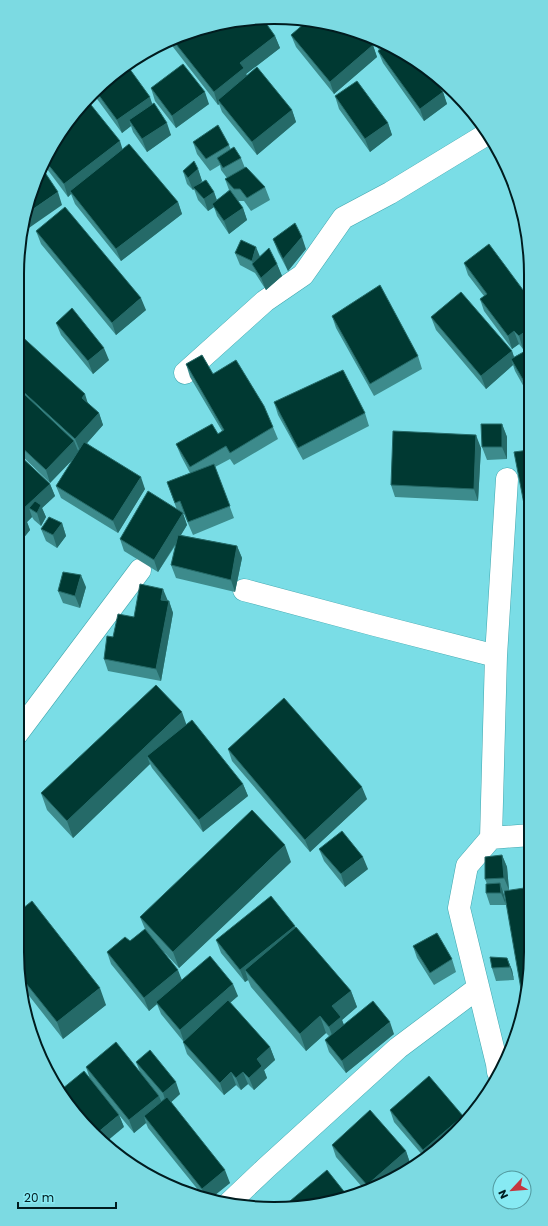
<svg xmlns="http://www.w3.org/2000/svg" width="548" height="1226" font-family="Poppins,sans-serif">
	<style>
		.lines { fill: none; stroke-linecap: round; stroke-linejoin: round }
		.minor-casing { stroke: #40a7af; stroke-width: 23 }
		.minor { stroke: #fff; stroke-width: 22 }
		.wall { fill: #3d8b8c }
		.shaded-wall { fill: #256a68 }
		.building { fill: #003932; stroke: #256a68 }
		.rim { fill: none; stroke: #001c1f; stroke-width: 2 }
	</style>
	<rect width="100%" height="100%" fill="#7adde6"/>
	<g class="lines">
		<g class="minor-casing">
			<path id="minor" d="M185,373L265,301L303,275L343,218L390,193L487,134
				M244,590L375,625L496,656
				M17,734L140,570
				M491,838L496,656L507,479
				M498,1072L497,1064L459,908L467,866L491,838L531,835
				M228,1204L266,1168L398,1048L478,988"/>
		</g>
		<use href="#minor" class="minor"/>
	</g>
	<path class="wall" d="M305,23L372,36L425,67L443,92L447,104L424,121L383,63L378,51L379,50L374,42L372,43L377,57L334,94L296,47L291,35Z
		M275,36L280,48L246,74L247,75L292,110L296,122L257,155L222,112L219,104L218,105L173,47L171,40L175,37Z
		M129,68L171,135L147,152L133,132L131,126L122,133L92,92Z
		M151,88L209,104L176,128L155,101Z
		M335,96L388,123L392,135L370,152L339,109Z
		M87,100L122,149L178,202L182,214L121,261L75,204L71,194L68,197L44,165Z
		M193,142L229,145L231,150L241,158L245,168L265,187L270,200L251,211L244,201H238L243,208L247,220L229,234L217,216L214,207L208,211L198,200L194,189L193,190L187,184L183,171L198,169L202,181L199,184L214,192L217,200L229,190L225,179L227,178L221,170L220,165L210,171L197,154Z
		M36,231L146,310L116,335L41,244Z
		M273,239L306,249L288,271L278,252Z
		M235,253L260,257L277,264L282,276L266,290L257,276L255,273L240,265Z
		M464,263L529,298L523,349L519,344L512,349L484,311L480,299L484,296L468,275Z
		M332,316L418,356L422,369L374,396L336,328Z
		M431,317L512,351L514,357L529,349V396L515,371L513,365L486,389L436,330Z
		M56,323L109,360L93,374L61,335Z
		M17,332L88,403L99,413L103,425L87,443L145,489L118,533L61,498L56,486L73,459L50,483L17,451V400L20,397L17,394Z
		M186,364L213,374L273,427L278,439L234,465L230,459L215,467L234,518L193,535L184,514H183L187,525L181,535L237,546L242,558L235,592L176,578L171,565L177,543L158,572L124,551L120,539L177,510L167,482L190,473L181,456L176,444L218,434L222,431L190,377Z
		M274,402L365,413L369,426L303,460L278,415Z
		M502,424L507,437V459L487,460L482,447Z
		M481,448L478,501L395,497L391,485Z
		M529,450L530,516H528L524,504Z
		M17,453L50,484L55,496L42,508L46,517L41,526L34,520L32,517L27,522L30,530L17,546Z
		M62,523L66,536L57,548L46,541L41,529Z
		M86,587L80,608L63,603L58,591Z
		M167,601H169L173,613L161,681L108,671L104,659L113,637L134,617Z
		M186,724L243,784L248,796L203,832L152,768L150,764L73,838L47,810L41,793Z
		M228,749L367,799L310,852L232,761Z
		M319,849L368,869L345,887L324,861Z
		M502,855L507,867L509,890L503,891L504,895L506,905H490L486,893L487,884L485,879Z
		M291,862L179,968L164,952L182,980L238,996L230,1003L270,1047L275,1060L264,1070L267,1078L254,1090L248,1084L241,1090L236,1085L224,1095L187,1054L183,1042V1041L161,1014L157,1004L149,1011L111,964L107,952L130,941L145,929L140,917Z
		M295,927L351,991L357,1007L342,1020L344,1025L394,1034L346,1073L329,1052L325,1040L329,1036L326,1033L306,1051L251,987L248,980L245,982L221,953L216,940Z
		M413,946L452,959L456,972L434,985L417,958Z
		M17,952L106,1005L63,1039L23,988Z
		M507,958L512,970L514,980L496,981L492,968Z
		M136,1062L180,1094L171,1102L230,1183L210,1199L203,1196L148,1128L146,1123L134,1133L119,1115L124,1127L90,1079L86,1067L140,1072Z
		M390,1110L465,1123L424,1157L394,1122Z
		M332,1145L406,1151L410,1163L394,1177L363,1188L336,1157Z"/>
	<path class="shaded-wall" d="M275,36L280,48L246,74L249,81L218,100L219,104L218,105L214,92L240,63Z
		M367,36H372L374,42L370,44Z
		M373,45L377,57L334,94L330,82Z
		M205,92L209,104L176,128L172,116Z
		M443,92L447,104L424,121L420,109Z
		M150,97L154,109L129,120L131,126L122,133L117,120Z
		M292,110L296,122L257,155L252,142Z
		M167,123L171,135L147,152L142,139Z
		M388,123L392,135L370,152L365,139Z
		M120,141L124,154L70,191L71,194L68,197L64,184Z
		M198,169L202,181L194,189L193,187L194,189L193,190L188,178Z
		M58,192L62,205L26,230L29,212Z
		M214,192L218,204H212L214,207L208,211L204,199Z
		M178,202L182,214L121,261L116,249Z
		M243,208L247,220L229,234L224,221Z
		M302,237L306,249L288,271L283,259Z
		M256,247L261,259L254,267L252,261Z
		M277,264L282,276L266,290L261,278Z
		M141,298L146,310L116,335L112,323Z
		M529,329V344L523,349L519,336Z
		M514,331L519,344L512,349L508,336Z
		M104,348L109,360L93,374L88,361Z
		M512,351L516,363L511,359L513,365L486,389L481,376Z
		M85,394L89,407L82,398Z
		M99,413L103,425L80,451L75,439Z
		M502,424L507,437V459L502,447Z
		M476,435L481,448L478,501L474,489Z
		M74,441L79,453L50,483L46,470Z
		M141,477L145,489L118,533L113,521Z
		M50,484L55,496L42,508L46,517L41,526L37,513L29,508L32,517L27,522L30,530L17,546V528L25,518L22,510Z
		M183,513L187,525L158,572L154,560Z
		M62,523L66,536L57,548L53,535Z
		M237,546L242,558L235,592L231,580Z
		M18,557L22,570L17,580V559Z
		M81,575L86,587L80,608L75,596Z
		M163,589L168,601L161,600Z
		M169,601L173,613L161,681L156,669Z
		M182,712L188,729L147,756L150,764L73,838L67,821Z
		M243,784L248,796L203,832L199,820Z
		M362,787L367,799L310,852L305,840Z
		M285,845L291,862L179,968L173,952Z
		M502,855L507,867L509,890L504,878Z
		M363,857L368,869L345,887L341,874Z
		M500,883L504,895L506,905L501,893Z
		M295,926L299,938L245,970L248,980L245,982L240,970Z
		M507,958L512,970L514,980L510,967Z
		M178,970L183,983L156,1002L157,1004L149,1011L144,998Z
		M233,984L238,996L184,1042L180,1030Z
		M100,988L106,1005L63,1039L57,1022Z
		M351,991L357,1007L342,1020L347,1033L335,1043L329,1027L332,1006Z
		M320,1016L326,1033L306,1051L300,1034Z
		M390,1022L394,1034L346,1073L342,1061Z
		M270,1047L275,1060L264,1070L267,1078L254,1090L249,1078L257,1059Z
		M231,1072L236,1085L224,1095L220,1083Z
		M243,1072L248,1084L241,1090L236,1078Z
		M176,1082L180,1094L167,1106L163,1093Z
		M159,1096L164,1108L144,1116L146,1123L134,1133L129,1120Z
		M119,1115L124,1127L106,1142L96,1134Z
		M463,1116L465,1123L426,1156L423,1150Z
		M406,1151L410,1163L394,1177L368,1186L367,1185Z
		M225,1170L230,1183L210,1199L205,1197L202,1189Z"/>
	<path class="building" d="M263,19L275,36L240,63L244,68L214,92L172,39L175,37Z
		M305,23L365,35L373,45L330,82L291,35Z
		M376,39L425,67L443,92L420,109L378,51L382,48Z
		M183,64L205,92L172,116L151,88Z
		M257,67L292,110L252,142L218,100Z
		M129,68L150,97L117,120L95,90Z
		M357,81L388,123L365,139L335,96Z
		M87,100L120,141L64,184L46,162Z
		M154,103L167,123L142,139L129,120Z
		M218,125L229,145L206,159L193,142Z
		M129,144L178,202L116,249L70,191Z
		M234,147L241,158L223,168L217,158Z
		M194,161L198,169L188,178L183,171Z
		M246,167L265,187L247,198L240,189H234L225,179Z
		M42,168L58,192L29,212L36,176Z
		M206,180L214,192L204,199L193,187Z
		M230,190L243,208L224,221L212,204Z
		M65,207L141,298L112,323L36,231Z
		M295,223L302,237L283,259L273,239Z
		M241,240L256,247L252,261L235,253Z
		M489,244L529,298V329L519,336L514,331L508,336L480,299L487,294L464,263Z
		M269,248L277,264L261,278L252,264Z
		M380,285L418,356L370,384L332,316Z
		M461,292L512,351L481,376L431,317Z
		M72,308L104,348L88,361L56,323Z
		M17,332L85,394L82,398L99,413L75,439L17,386Z
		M529,349V390L511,359Z
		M202,355L213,374L236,360L264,406L273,427L230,453L226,446L190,467L176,444L212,424L218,434L224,430L186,364Z
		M343,370L365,413L298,448L274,402Z
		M23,393L74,441L46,470L17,443V400Z
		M481,424H502V447H482Z
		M393,431L476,435L474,489L391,485Z
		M84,442L141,477L113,521L56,486Z
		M529,450L530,503L524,504L514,452Z
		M17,453L50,484L22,510L17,505Z
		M214,464L230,506L188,522L180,501L175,503L167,482Z
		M148,491L183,513L154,560L120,539Z
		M35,501L41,505L37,513L29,508Z
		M17,510L26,518L17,528Z
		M49,517L62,523L53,535L41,529Z
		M178,535L237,546L231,580L171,565Z
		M63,572L81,575L75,596L58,591Z
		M140,584L163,589L161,600L169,601L156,669L104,659L107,636L113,637L118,614L134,617Z
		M156,685L182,712L67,821L41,793Z
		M284,698L362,787L305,840L228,749Z
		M192,720L243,784L199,820L147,756Z
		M252,810L285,845L173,952L140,917Z
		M342,831L363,857L341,874L319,849Z
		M502,855L504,878L485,879V857Z
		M500,883L501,893H486V884Z
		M531,887V952L522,995L504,891Z
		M271,896L295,926L240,970L216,940Z
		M32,901L100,988L57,1022L21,977L17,952V913Z
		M296,927L351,991L332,1006L341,1017L329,1027L320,1016L300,1034L245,970Z
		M145,929L178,970L144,998L107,952L125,937L130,941Z
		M437,933L452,959L430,973L413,946Z
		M210,956L233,984L180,1030L156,1002Z
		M490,957L507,958L510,967L492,968Z
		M228,1000L270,1047L257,1059L262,1066L249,1078L243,1072L236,1078L231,1072L220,1083L183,1042Z
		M373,1001L390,1022L342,1061L325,1040Z
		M116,1042L159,1096L129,1120L86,1067Z
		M150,1050L176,1082L163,1093L136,1062Z
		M84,1071L119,1115L96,1134L81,1121L62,1089Z
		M429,1076L463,1116L423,1150L390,1110Z
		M167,1097L225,1170L202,1189L144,1116Z
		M370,1110L406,1151L367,1185L332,1145Z
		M327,1170L346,1194L308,1207L284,1206Z"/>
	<path d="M0 0H548V1226H0ZM274 24H274A250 250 0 0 1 524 274V952A250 250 0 0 1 274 1202H274A250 250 0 0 1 24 952V274A250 250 0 0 1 274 24Z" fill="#7cdae2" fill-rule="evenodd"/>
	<path class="rim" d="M274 24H274A250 250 0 0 1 524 274V952A250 250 0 0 1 274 1202H274A250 250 0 0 1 24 952V274A250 250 0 0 1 274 24Z"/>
	<g transform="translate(512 1190) rotate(244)"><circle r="19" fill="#87eaf3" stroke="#51989e"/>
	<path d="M0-3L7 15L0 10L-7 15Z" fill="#c5363e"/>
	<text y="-6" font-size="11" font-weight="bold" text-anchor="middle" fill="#001c1f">N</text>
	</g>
	<path d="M18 1202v6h98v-6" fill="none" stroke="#001c1f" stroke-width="2"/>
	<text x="24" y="1202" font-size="12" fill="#001c1f" stroke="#87eaf3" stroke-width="3" paint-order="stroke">20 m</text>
</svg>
